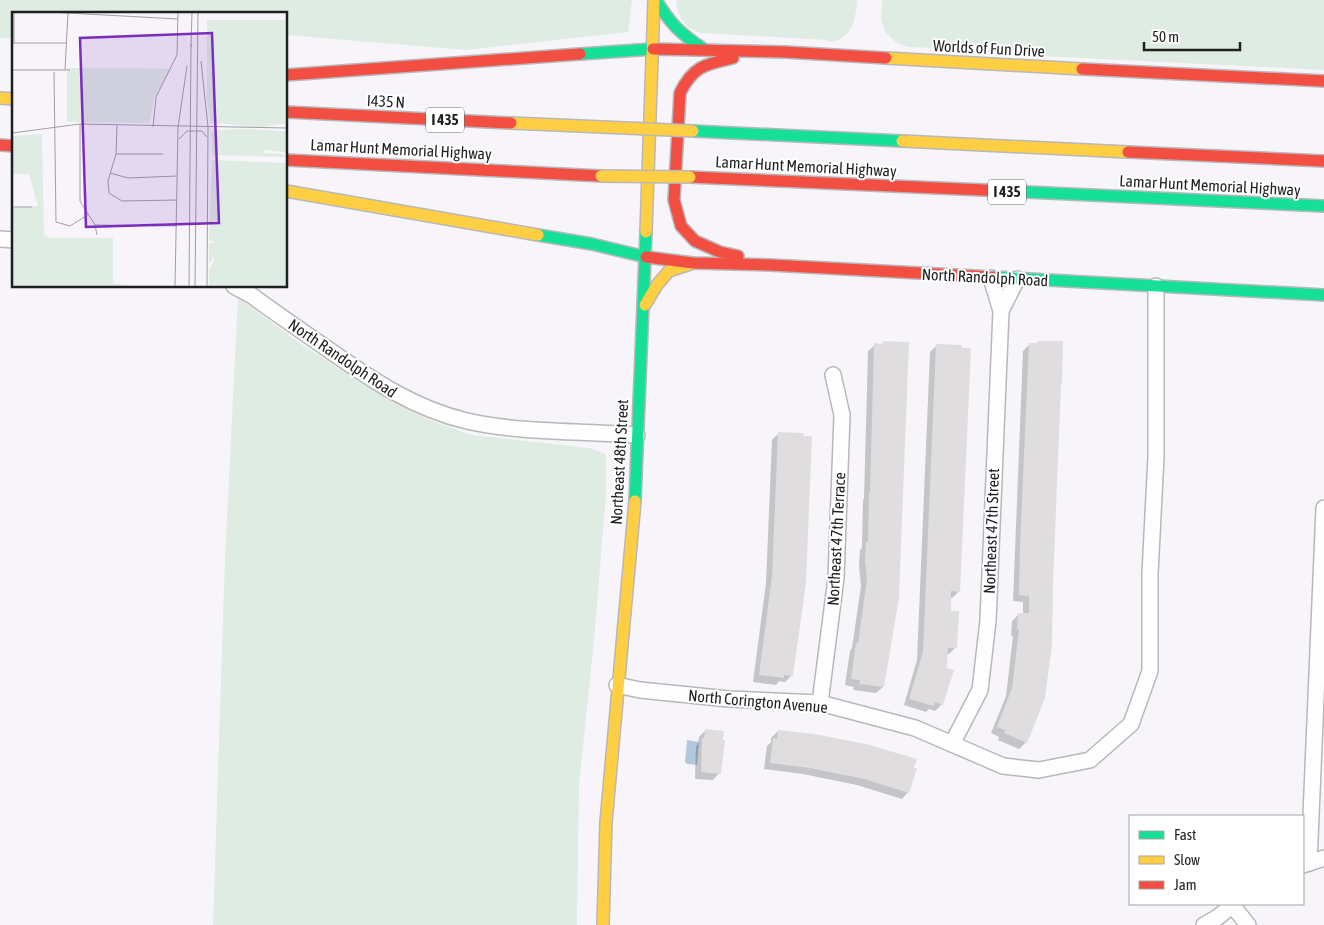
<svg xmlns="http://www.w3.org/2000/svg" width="1324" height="925" font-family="'Asap Condensed',sans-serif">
<rect width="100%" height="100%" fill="#f7f5fa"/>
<g fill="#dfece3">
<polygon points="0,0 632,0 628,32 465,50 286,35 286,14 14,14 14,39 0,38"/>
<path d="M676,0H857C856,20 852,39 830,42L828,40L701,33L687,27L678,13Z"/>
<polygon points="882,0 1324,0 1324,70 1002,54 964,49 907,47 896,42 886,33 881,20"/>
<polygon points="238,297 298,342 361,383 429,420 472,435 590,448 606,454 606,494 594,641 579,784 577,925 213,925 225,558"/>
</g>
<polygon fill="#b2c8dd" points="687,740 699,742 697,765 687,764 685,762"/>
<g fill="#0003">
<polygon points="884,342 883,687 876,693 853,690 854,687 845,685 850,651 852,648 861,586 859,566 860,550 862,548 863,500 864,498 868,351 875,345 881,345"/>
<polygon points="1038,342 1026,742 1019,749 998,740 999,737 991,733 1006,696 1013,636 1011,636 1012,621 1019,614 1023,614 1023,602 1013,601 1023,351 1030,344 1036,345"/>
<polygon points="937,345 959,591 952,598 950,598 949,612 956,647 949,654 947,654 942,704 935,711 929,709 926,712 904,705 917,660 930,352"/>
<polygon points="778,434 792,675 785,682 779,681 776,685 753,682 766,583 772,440"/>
<polygon points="705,731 719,773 713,780 695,779 696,746 698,744 699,737"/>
<polygon points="778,731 913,769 908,792 902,799 857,785 803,774 764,769 767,746 771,742 771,738"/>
</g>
<g fill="#dfddde">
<polygon points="883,341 909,342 899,597 884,687 859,684 860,680 851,679 856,643 858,643 867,579 865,559 866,542 868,542 869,492 870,492 874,343 883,344"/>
<polygon points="1038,341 1063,341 1062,384 1061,384 1053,585 1052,644 1045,698 1027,743 1004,733 1005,730 997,727 1012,688 1019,630 1017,630 1018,613 1029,613 1029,596 1019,595 1020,544 1029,343 1038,343"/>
<polygon points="936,344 962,345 962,348 971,348 960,592 951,591 951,611 959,611 957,648 948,648 947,668 954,670 943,705 935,702 934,706 909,699 923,652"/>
<polygon points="778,432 804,433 803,436 812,436 806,582 793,676 784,675 784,678 759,675 772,576"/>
<polygon points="705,729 724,731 723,740 725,740 721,774 701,772 702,738 704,738"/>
<polygon points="778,730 814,734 866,744 917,759 914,768 917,768 909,793 864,779 810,768 770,763 773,738 777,739"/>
</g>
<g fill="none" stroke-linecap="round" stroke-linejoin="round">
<defs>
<g id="street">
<polyline points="0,239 14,240"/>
<path d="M234,286L251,295C277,314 303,332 329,350C372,380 415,409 467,421C519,433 582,431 637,435"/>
<polyline points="1001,311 1017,279"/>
<polyline points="617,685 640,690 729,699 820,703 915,728 1003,766 1039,770 1090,760 1131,724 1150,671 1150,574 1156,456 1156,286"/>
<polyline points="820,703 836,578 842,415 833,375"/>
<polyline points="952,744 980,690 988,621 1001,311 991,278"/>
<polyline points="1309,863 1324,508"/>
<polyline points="1303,865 1324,858"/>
<polyline points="1232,905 1248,925"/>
<polyline points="1204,925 1218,917 1234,904"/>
</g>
<g id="fast">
<path d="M656,0C671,25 681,34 705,50"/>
<polyline points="580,54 653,49"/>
<polyline points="693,131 902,141"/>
<polyline points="1006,191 1324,206"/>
<polyline points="538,235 592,244 646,257"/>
<polyline points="993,277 1324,295"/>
<polyline points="635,501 646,232"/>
</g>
<g id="slow">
<polyline points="886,58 1082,69"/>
<polyline points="0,98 14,99"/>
<polyline points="511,123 603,127"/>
<polyline points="902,141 1128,152"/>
<polyline points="286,191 538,235"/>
<polyline points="646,232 654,0"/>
<polyline points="645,305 657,285 669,271 693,263"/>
<polyline points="603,925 606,822 635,501"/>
</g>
<g id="jam">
<polyline points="653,49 785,52 886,58"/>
<path d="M733,58C706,64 693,66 680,93L674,200L681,226L695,241L720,252L738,256"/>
<polyline points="1082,69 1324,81"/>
<polyline points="286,75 580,54"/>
<polyline points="286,112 511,123"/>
<polyline points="0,145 14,146"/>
<polyline points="1128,152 1324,161"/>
<polyline points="286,160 601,176"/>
<polyline points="690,177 1006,191"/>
<polyline points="646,257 693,263 770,265 993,277"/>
</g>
</defs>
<use href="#street" stroke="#b9b7bb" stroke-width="18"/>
<use href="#fast" stroke="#b9b7bb" stroke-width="14"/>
<use href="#slow" stroke="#b9b7bb" stroke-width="14"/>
<use href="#jam" stroke="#b9b7bb" stroke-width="14"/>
<use href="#street" stroke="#fefefe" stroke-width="15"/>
<use href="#fast" stroke="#16e098" stroke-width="11"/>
<use href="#slow" stroke="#ffcf43" stroke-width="11"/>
<use href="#jam" stroke="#f24e42" stroke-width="11"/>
<defs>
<g id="slow-bridge">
<polyline points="603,127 693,131"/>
<polyline points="601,176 690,177"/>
</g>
</defs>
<use href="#slow-bridge" stroke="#b9b7bb" stroke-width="14" stroke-linecap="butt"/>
<use href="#slow-bridge" stroke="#ffcf43" stroke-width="11"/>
</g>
<g text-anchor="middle" stroke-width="4" stroke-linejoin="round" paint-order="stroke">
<g fill="#fff" stroke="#626264" stroke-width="1">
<rect x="426" y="107.5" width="38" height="25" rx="4"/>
<rect x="988" y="179.5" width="38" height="25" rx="4"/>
</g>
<g font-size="15" font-weight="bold" fill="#1f1e21">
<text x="445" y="125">I 435</text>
<text x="1007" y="197">I 435</text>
</g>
<g font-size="16" fill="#1f1e21" stroke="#fff">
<text transform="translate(989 48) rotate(3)" y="6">Worlds of Fun Drive</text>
<text transform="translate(386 101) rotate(3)" y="6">I435 N</text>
<text transform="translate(401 149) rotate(3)" y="6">Lamar Hunt Memorial Highway</text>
<text transform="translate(806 166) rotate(3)" y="6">Lamar Hunt Memorial Highway</text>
<text transform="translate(1210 185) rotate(3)" y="6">Lamar Hunt Memorial Highway</text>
<text transform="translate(985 277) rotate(3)" y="6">North Randolph Road</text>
<text transform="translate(343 358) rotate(34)" y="6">North Randolph Road</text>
<text transform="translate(619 462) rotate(-87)" y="6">Northeast 48th Street</text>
<text transform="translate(991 531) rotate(-88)" y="6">Northeast 47th Street</text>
<text transform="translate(836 539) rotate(-87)" y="6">Northeast 47th Terrace</text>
<text transform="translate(758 701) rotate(5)" y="6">North Corington Avenue</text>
</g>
</g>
<g transform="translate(12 12)">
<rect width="275" height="275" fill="#f7f5fa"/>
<path d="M195,8H273V112L248,115L199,111L195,88ZM55,56H121L159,57L142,85L138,110L132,111L55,110ZM234,117L275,119V144L272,140L252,138V141L271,142L273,145L200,143L199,122L202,118ZM30,122L32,223L38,226H101V271L127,275H0V196L26,194L17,162H3L0,166V124ZM200,148L275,151V275H197V257L202,250V245L197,251V231L203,230L197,228Z" fill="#dfece3"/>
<path fill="none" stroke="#a19fa3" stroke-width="1" d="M2,0V31M37,0L166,7M0,31H54M179,35L180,0M189,49L196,115M0,58H58M53,58L56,1M42,60L44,210M68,112V189L83,213L85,223M105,113L104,142L96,169L97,181L110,189L165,188M141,115L144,85L165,43L166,0M166,115L175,54M0,121L68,112L275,116M167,127L175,119H190L195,125M104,142H151M98,161L116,166L165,164M0,195H20M44,210L58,214L77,202M83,213L165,214M163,275L166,115M177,275L179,32M183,275L186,0M195,275L196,115"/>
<path fill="#7b2cbf" fill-opacity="0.15" stroke="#7b2cbf" stroke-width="2.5" d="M200,21L207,211L74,215L68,26Z"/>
<rect width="275" height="275" fill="none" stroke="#1f1e21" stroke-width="2.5"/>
</g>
<rect x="1129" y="815" width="175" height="90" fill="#ffffff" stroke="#a5a5a6"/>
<rect x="1139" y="831" width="25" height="8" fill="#16e098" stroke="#a5a5a6"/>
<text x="1174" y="840" font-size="15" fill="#1f1e21">Fast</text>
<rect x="1139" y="856" width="25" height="8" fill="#ffcf43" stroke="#a5a5a6"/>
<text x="1174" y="865" font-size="15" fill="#1f1e21">Slow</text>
<rect x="1139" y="881" width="25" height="8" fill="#f24e42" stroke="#a5a5a6"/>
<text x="1174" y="890" font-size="15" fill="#1f1e21">Jam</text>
<path d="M1144 42v8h96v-8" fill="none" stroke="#1f1e21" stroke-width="2.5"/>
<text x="1152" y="42" font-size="15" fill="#1f1e21" stroke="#ffffff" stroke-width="4" paint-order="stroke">50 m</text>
</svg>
